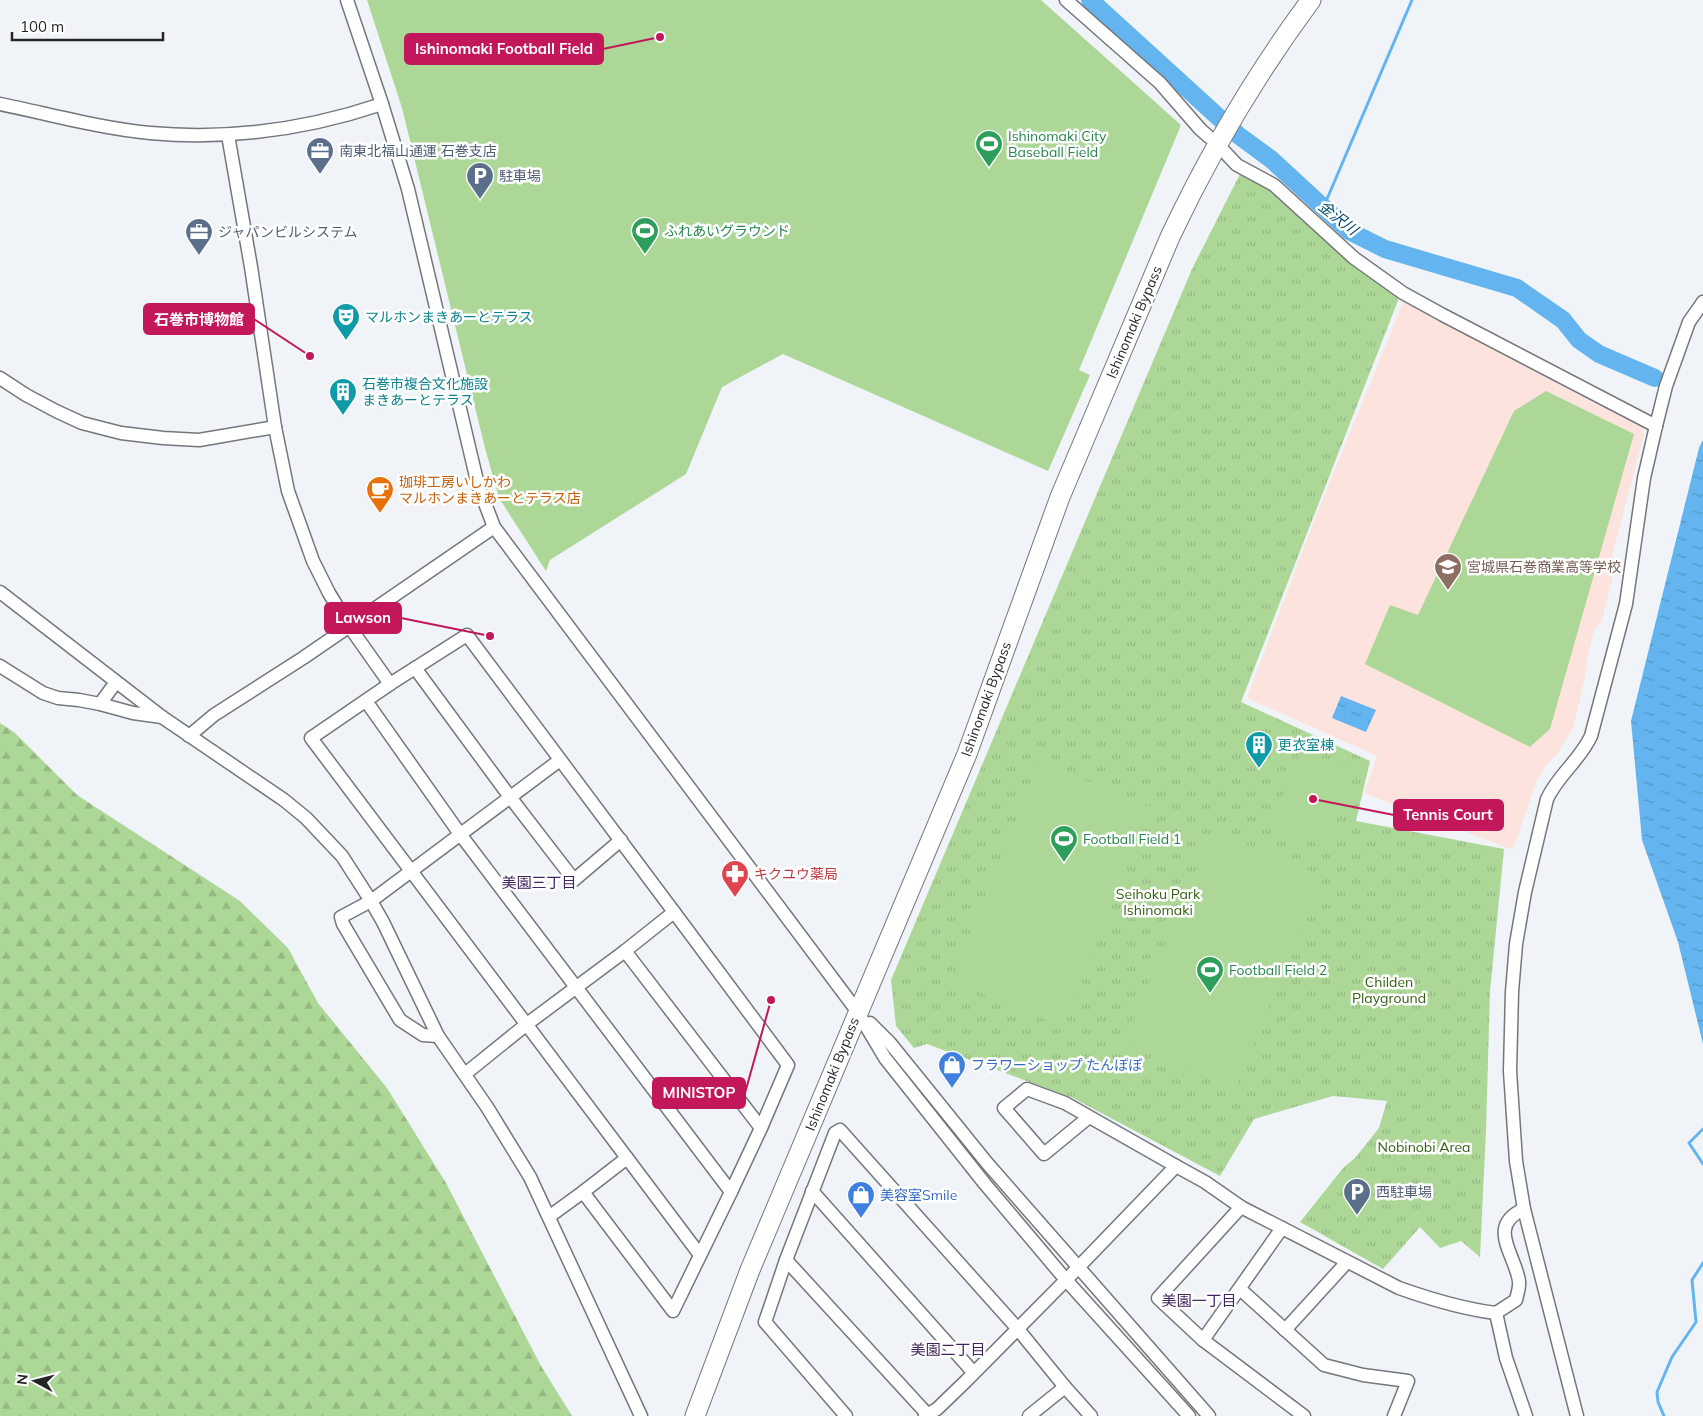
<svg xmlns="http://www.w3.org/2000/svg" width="1703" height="1416" font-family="Mulish,'Noto Sans JP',sans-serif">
<defs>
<pattern id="forest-firs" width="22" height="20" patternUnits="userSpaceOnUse" patternTransform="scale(1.25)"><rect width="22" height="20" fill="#add797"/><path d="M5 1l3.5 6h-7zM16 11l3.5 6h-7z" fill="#95b882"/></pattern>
<pattern id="park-tufts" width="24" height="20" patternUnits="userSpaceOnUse" patternTransform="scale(1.25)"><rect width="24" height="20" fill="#add797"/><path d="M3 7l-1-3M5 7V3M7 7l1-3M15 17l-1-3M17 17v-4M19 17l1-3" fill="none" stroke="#95b882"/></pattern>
<pattern id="water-ripples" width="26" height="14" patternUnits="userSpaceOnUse" patternTransform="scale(1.25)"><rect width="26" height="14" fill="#64b5ef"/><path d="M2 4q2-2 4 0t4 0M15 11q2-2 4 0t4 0" fill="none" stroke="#5293c2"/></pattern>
</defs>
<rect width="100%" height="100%" fill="#f0f4f9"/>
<polygon fill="#fde3dd" points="1405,298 1642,426 1644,435 1612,556 1617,560 1601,623 1595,628 1586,662 1587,669 1573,728 1558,753 1546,765 1536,783 1513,850 1364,793 1377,756 1247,698 1315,518"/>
<polygon fill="url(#forest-firs)" points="0,723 14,732 77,795 240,901 288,948 318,1003 387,1088 446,1183 541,1366 572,1416 0,1416"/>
<polygon fill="url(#park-tufts)" points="1240,174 1269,190 1399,298 1241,702 1370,761 1356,821 1504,849 1490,991 1486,1130 1480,1257 1461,1241 1440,1248 1420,1227 1383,1269 1300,1222 1344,1167 1355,1158 1379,1128 1387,1101 1333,1096 1254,1119 1220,1176 1073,1098 927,1044 914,1048 896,1026 891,980 1192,269"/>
<g fill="#add797">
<polygon points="367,0 1041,0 1181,125 1079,370 1090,375 1048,471 783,354 722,387 686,474 550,560 546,571 499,498 485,448 402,108"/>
<polygon points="1546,391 1634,434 1550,729 1530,747 1365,664 1390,605 1418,615 1514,411"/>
<polygon points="1301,752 1356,772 1325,847 1271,827"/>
<polygon points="1040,762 1151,807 1062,1026 951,981"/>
<polygon points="1212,830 1323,876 1235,1090 1124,1044"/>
</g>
<g fill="url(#water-ripples)">
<polygon points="1703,440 1703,1044 1678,942 1642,840 1631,721 1699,448"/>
<polygon points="1341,696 1376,710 1366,732 1332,718"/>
</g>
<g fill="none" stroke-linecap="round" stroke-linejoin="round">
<g stroke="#64b5ef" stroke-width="3">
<polyline points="1322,206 1327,199 1412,0"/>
<polyline points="1703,1129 1689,1143 1703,1164"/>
<polyline points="1664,1416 1658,1402 1657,1392 1672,1357 1696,1322 1692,1280 1703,1263"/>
</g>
<polyline stroke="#64b5ef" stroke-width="18" points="1090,0 1238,135 1272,160 1349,231 1385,249 1517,288 1563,320 1579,340 1599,354 1655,378"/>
<defs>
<g id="minor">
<polyline points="347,0 382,104 408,189 478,485 494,527 857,1011 885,1058 985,1184 1066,1280 1189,1416"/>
<polyline points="1066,0 1160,83 1200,129 1209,137"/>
<path d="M0,104C49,114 99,128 150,133C228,140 308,129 382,104"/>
<polyline points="228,135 251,267 275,427 288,491 313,561 329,593 349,626 390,684"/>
<polyline points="1218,145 1237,165 1274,185 1354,258 1403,293 1443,315 1656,426"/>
<polyline points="0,378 26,395 56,411 82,423 121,433 163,438 199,440 275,427"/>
<polyline points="0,592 162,717 284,800 306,818 342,856 371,901 383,922 438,1036 487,1107 530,1177 641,1416"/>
<polyline points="0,666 43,693 58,698 79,700 100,704 133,713 162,717"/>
<polyline points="415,668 510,797 574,880 621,840"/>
<polyline points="366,701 460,834 731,1192 673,1311 583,1192"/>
<polyline points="100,704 116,682"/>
<polyline points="189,736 214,715 303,658 494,527"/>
<polyline points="674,912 788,1065 761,1128"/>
<polyline points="625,951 761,1128 731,1192"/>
<polyline points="870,1023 890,1043 987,1163 1209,1416"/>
<polyline points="438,1036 423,1035 400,1020 343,924 341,917 371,901 560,760"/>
<polyline points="465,1074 527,1024 625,951 674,912 467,635 390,684 311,738 627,1158 583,1192 550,1216"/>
<polyline points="1089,1117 1044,1154 1004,1108 1027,1089 1065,1103 1176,1166"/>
<polyline points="627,1158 700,1255"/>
<polyline points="812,1191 973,1372"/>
<polyline points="1241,1207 1158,1298 1203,1340 1304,1416"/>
<path d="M1524,1209C1486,1226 1515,1254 1519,1281C1520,1288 1517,1294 1516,1300L1496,1313L1506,1358L1526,1416"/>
<polyline points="786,1260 928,1415"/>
<polyline points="1240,1289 1324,1365 1363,1375 1408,1381 1394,1416"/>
<polyline points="1285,1330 1347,1262"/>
<polyline points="1203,1340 1282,1228"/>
<polyline points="846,1416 765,1322 786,1260 835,1133 840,1130 1017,1328 1065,1387 1091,1416"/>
<path d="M925,1416L937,1409L966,1381L1066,1280L1176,1166L1205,1182L1241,1207L1399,1288C1430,1299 1463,1309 1496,1313"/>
<polyline points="1029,1416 1065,1387"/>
<path d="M1577,1416L1524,1209L1516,1161L1510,1071L1512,992L1516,944L1525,892L1547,799C1558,775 1580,760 1591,736L1626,604L1644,478L1656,426L1666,386L1689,322L1703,302"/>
</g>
<path id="highway" d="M695,1416L750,1270L967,754L1060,497L1170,237C1209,154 1256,74 1311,0"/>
</defs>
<use href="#minor" stroke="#73777b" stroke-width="15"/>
<use href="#highway" stroke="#73777b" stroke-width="21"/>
<use href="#minor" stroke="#fff" stroke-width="12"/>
<use href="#highway" stroke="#fff" stroke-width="19"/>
</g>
<defs>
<symbol id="stadium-pin" viewBox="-11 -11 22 30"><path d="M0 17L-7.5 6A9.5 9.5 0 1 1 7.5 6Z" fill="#2e9e5b" stroke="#fff"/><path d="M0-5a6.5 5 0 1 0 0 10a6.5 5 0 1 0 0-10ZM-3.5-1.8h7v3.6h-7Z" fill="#fff"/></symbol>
<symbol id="office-pin" viewBox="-11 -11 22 30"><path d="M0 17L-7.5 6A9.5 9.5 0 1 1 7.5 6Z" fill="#5c6f8a" stroke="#fff"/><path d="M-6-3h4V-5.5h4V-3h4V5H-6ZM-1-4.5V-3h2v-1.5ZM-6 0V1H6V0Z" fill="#fff"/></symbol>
<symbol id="parking-pin" viewBox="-11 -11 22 30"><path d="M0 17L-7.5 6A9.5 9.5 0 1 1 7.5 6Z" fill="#5c6f8a" stroke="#fff"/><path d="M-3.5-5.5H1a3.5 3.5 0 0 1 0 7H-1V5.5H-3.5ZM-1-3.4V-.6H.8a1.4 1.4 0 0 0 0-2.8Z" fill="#fff"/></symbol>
<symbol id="theatre-pin" viewBox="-11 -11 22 30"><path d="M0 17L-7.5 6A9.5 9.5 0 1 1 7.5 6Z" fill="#0f9aa8" stroke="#fff"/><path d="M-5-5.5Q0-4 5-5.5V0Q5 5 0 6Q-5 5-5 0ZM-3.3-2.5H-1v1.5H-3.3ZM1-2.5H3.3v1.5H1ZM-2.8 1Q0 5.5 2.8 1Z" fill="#fff"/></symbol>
<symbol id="building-pin" viewBox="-11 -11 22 30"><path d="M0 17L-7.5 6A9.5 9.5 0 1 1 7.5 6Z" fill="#0f9aa8" stroke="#fff"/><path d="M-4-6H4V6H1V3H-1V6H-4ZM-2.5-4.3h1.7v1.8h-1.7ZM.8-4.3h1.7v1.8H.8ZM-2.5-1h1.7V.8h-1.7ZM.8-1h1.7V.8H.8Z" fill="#fff"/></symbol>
<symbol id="cafe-pin" viewBox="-11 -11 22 30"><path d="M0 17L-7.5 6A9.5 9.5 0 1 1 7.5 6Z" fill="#e8710a" stroke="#fff"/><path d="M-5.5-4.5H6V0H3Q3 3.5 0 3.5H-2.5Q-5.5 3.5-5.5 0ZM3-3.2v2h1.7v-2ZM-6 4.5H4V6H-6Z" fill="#fff"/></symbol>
<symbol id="school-pin" viewBox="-11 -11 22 30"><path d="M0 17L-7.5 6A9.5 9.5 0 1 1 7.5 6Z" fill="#8d6e63" stroke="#fff"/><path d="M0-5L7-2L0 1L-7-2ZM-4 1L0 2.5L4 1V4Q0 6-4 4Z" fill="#fff"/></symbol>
<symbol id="pharmacy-pin" viewBox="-11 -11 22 30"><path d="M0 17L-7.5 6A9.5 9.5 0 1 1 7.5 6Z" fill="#e0444e" stroke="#fff"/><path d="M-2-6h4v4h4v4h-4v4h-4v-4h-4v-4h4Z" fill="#fff"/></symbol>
<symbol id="shop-pin" viewBox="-11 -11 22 30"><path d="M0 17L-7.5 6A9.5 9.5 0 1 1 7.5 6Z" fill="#3f7fe0" stroke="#fff"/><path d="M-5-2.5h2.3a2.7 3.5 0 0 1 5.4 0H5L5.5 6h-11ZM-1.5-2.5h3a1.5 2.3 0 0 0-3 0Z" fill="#fff"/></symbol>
</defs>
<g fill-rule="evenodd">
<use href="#stadium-pin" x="973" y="128" width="32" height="43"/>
<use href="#office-pin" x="304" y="135" width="32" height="43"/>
<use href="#parking-pin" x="464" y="160" width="32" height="43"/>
<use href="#stadium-pin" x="629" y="215" width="32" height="43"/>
<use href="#office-pin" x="183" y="216" width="32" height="43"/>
<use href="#theatre-pin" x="330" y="301" width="32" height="43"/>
<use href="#building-pin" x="327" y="376" width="32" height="43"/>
<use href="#cafe-pin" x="364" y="474" width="32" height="43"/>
<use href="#school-pin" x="1432" y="551" width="32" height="43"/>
<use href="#building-pin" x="1243" y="729" width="32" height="43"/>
<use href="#stadium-pin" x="1048" y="823" width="32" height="43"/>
<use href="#pharmacy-pin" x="719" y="858" width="32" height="43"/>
<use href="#stadium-pin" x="1194" y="954" width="32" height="43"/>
<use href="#shop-pin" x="936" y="1049" width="32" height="43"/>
<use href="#parking-pin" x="1341" y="1176" width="32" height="43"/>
<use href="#shop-pin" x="845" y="1179" width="32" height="43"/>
</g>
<g text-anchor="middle" stroke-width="5" stroke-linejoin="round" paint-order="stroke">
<g font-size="14" fill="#27864d" stroke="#fff" text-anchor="start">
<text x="1008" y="141">Ishinomaki City<tspan x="1008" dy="16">Baseball Field</tspan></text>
<text x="664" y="236">ふれあいグラウンド</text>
<text x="1083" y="844">Football Field 1</text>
<text x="1229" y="975">Football Field 2</text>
</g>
<g font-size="14" fill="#4e5e75" stroke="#fff" text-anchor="start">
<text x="339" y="156">南東北福山通運 石巻支店</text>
<text x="499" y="181">駐車場</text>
<text x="218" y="237">ジャパンビルシステム</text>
<text x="1376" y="1197">西駐車場</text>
</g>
<g font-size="14" fill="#0d838f" stroke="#fff" text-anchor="start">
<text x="365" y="322">マルホンまきあーとテラス</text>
<text x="362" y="389">石巻市複合文化施設<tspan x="362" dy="16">まきあーとテラス</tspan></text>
<text x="1278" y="750">更衣室棟</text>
</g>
<g font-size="14" fill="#242527" stroke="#fff">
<text transform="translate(1134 322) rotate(-67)" y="5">Ishinomaki Bypass</text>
<text transform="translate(986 699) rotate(-70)" y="5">Ishinomaki Bypass</text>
<text transform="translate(832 1074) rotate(-68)" y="5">Ishinomaki Bypass</text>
</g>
<g font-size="14" fill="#c56008" stroke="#fff" text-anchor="start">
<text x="399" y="487">珈琲工房いしかわ<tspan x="399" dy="16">マルホンまきあーとテラス店</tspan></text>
</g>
<g font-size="14" fill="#785e54" stroke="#fff" text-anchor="start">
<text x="1467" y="572">宮城県石巻商業高等学校</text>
</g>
<g font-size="14" fill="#be3a42" stroke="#fff" text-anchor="start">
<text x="754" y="879">キクユウ薬局</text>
</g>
<g font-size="14" fill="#346013" stroke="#fff">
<text x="1158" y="899">Seihoku Park<tspan x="1158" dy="16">Ishinomaki</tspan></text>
<text x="1389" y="987">Childen<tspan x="1389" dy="16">Playground</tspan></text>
<text x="1424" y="1152">Nobinobi Area</text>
</g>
<g font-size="14" fill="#366cbe" stroke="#fff" text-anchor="start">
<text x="971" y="1070">フラワーショップ たんぽぽ</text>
<text x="880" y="1200">美容室Smile</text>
</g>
<g font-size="15" font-style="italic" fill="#02466c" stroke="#fff">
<text transform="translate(1338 218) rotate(38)" y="5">金沢川</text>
</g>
<g font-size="15" fill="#42255e" stroke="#fff">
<text x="539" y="888">美園三丁目</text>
<text x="1199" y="1306">美園一丁目</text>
<text x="948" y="1355">美園二丁目</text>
</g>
</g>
<path fill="none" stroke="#c2185b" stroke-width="2" d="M660 37L603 49M310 356L254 319M490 636L401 618M1313 799L1394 815M771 1000L745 1093"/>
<g fill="#c2185b" stroke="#fff" stroke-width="2">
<circle cx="660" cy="37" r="5"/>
<circle cx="310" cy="356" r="5"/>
<circle cx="490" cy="636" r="5"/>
<circle cx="1313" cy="799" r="5"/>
<circle cx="771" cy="1000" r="5"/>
</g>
<g fill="#c2185b" stroke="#c2185b" stroke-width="2">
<rect x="405" y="34" width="198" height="30" rx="5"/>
<rect x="144" y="304" width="110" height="30" rx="5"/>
<rect x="325" y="603" width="76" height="30" rx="5"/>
<rect x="1394" y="800" width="109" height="30" rx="5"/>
<rect x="653" y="1078" width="92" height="30" rx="5"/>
</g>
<g font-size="15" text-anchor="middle" font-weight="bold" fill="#fff">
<text x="504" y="54">Ishinomaki Football Field</text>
<text x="199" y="325">石巻市博物館</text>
<text x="363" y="623">Lawson</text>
<text x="1448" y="820">Tennis Court</text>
<text x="699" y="1098">MINISTOP</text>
</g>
<g transform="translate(35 1381) rotate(277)" stroke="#ffffff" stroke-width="4" paint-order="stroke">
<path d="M0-4L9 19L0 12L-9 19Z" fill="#242527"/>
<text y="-8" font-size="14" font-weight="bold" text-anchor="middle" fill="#242527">N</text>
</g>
<path d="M12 32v8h151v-8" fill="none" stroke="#242527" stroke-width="2.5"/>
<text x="20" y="32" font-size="15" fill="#242527" stroke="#ffffff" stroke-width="4" paint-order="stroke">100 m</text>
</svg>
